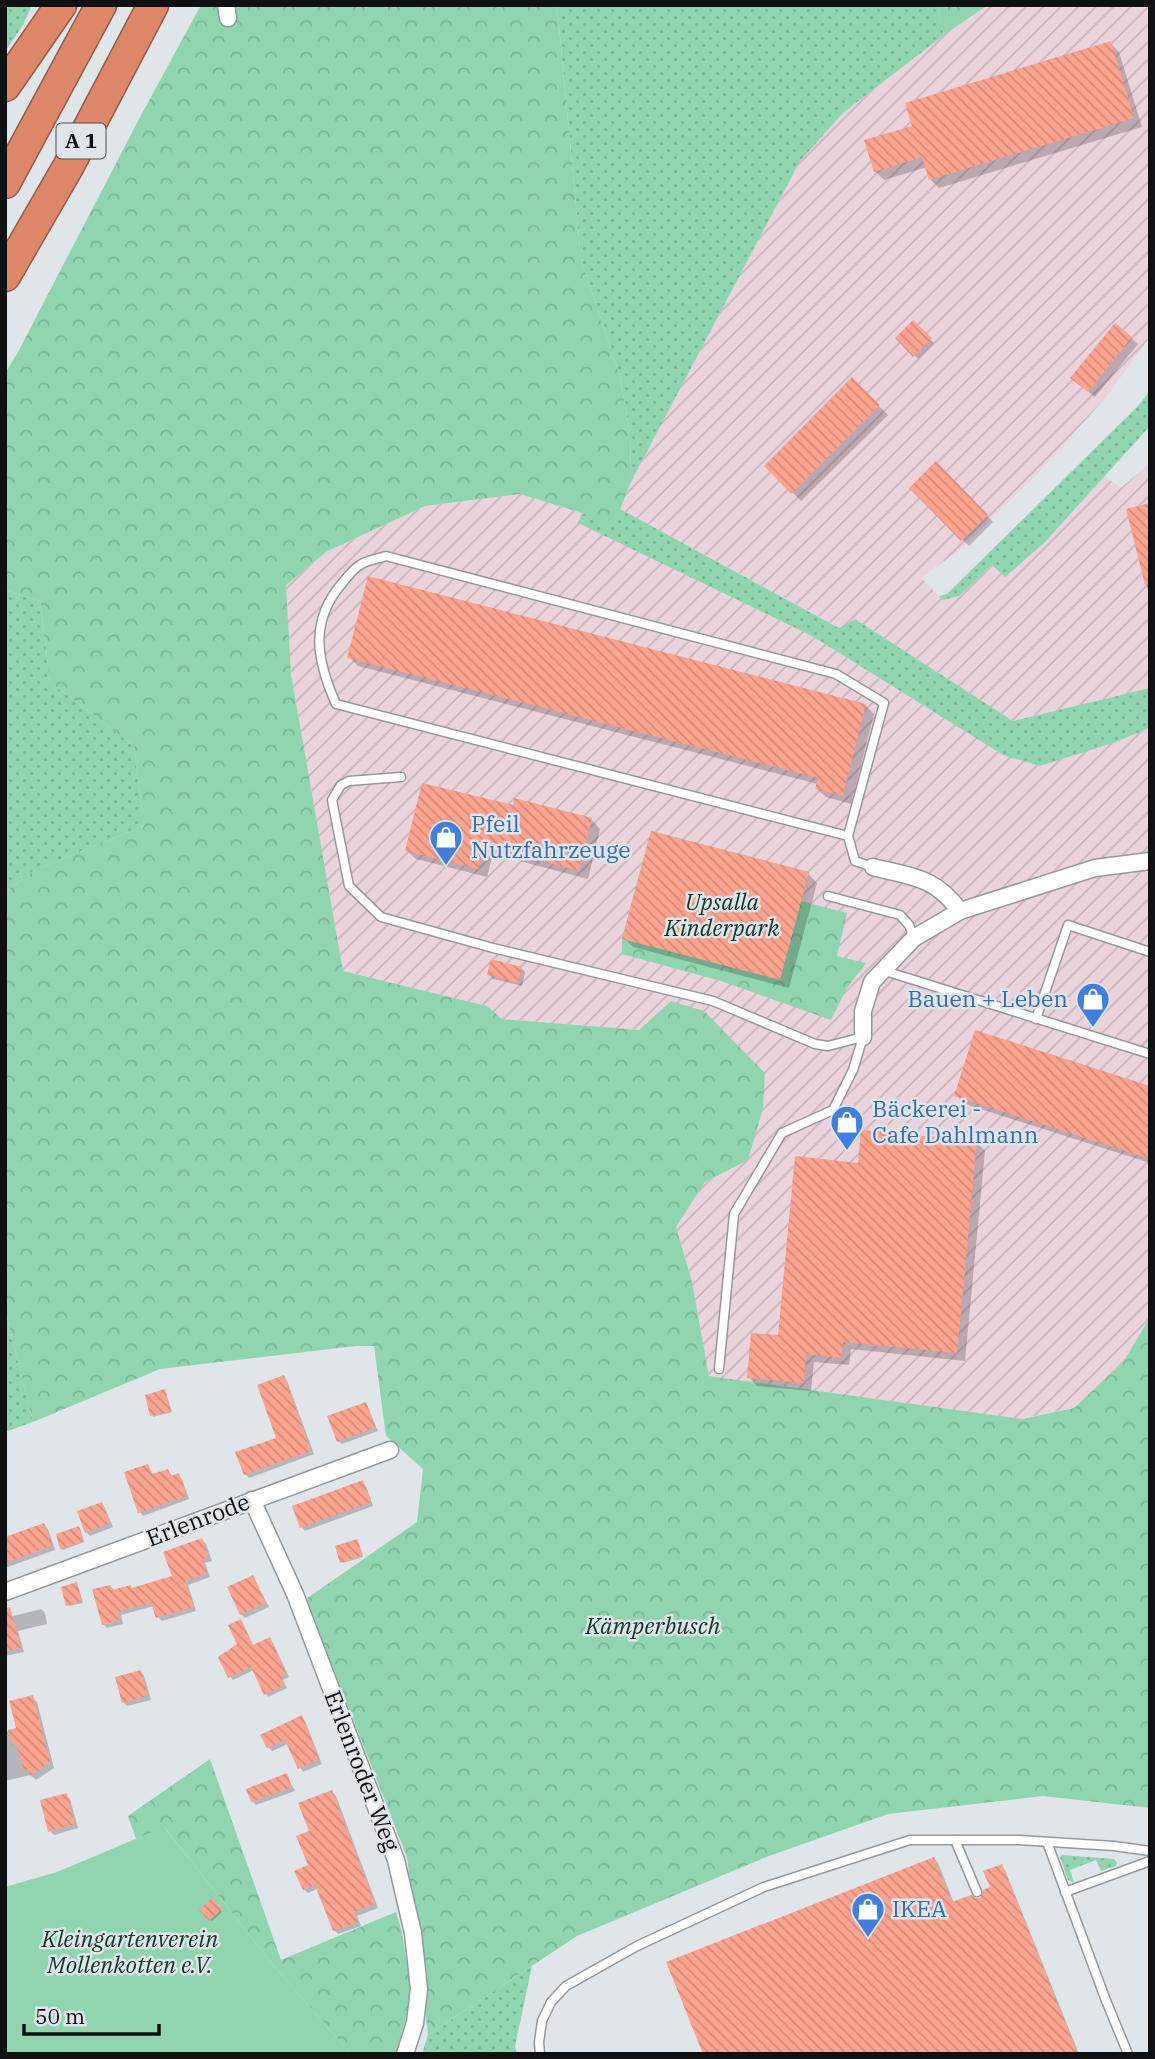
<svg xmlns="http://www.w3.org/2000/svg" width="1155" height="2059" font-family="'IBM Plex Serif',serif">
<defs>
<pattern id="industrial-furrows" width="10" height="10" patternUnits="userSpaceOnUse" patternTransform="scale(1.75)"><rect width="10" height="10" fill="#ebd3dc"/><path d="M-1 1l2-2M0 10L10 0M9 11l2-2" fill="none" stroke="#c8b4bc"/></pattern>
<pattern id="grass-dots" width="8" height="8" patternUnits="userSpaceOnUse" patternTransform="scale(1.75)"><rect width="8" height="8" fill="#8fd5b0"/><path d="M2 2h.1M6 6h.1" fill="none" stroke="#7ab696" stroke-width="1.8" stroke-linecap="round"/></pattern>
<pattern id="forest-crowns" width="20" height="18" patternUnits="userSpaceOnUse" patternTransform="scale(1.75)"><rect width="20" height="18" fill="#8fd5b0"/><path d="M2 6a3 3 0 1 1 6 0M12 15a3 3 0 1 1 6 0" fill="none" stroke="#7ab696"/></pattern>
<pattern id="building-back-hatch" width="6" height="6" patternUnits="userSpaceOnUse" patternTransform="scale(1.75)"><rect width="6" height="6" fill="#fba38e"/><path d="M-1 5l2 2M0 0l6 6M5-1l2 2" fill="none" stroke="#d68b79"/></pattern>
</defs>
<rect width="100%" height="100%" fill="#e0e5ea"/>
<g fill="url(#industrial-furrows)">
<polygon points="988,5 1150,5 1150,337 1107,396 1039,472 963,547 921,578 943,600 959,595 992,565 1045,542 1104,476 1121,488 1150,463 1150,688 1013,721 855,619 840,628 620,509 631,482 800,161 843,113 944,35"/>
<polygon points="520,494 582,513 579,523 812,636 1003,755 1113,743 1150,728 1150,1317 1124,1361 1074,1408 1018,1419 709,1376 690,1276 676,1227 705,1182 748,1160 671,1001 639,1030 501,1019 487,1006 343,971 291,674 286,585 326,552 425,506"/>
</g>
<g fill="url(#grass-dots)">
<polygon points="5,5 32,5 23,25 5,52"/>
<polygon points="557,5 937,5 944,35 843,113 800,161 631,482 630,434 620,376 581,259"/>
<polygon points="1150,391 1150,426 1045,542 1005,577 992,565 959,596 943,600 939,596 947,594 1137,407"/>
<polygon points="620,509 839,628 855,619 1013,721 1150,688 1150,728 1113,743 1040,766 1003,755 812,636 578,523 582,513 613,526"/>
<polygon points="5,590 40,601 50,682 134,746 144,826 35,870 5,892"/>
<polygon points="5,1309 33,1422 5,1432"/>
<polygon points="1062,1855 1114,1859 1117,1863 1116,1866 1101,1871 1096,1860 1070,1870 1074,1883 1068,1880 1060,1857"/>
<polygon points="532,1966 515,2046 517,2054 422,2054 428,2035"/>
</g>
<g fill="url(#forest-crowns)">
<polygon points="201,5 557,5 581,259 620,376 630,434 631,482 613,527 582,513 520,494 425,506 326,552 286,585 291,674 343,971 487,1006 502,1019 639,1030 671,1001 704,1011 765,1073 763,1108 748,1160 705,1182 676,1227 692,1282 709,1376 1022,1419 1074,1408 1124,1361 1150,1317 1150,1808 1043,1796 888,1814 769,1856 577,1936 428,2035 407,1857 306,1599 417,1522 423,1469 386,1436 374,1346 356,1346 160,1369 33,1422 5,1309 5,892 35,870 144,826 134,746 50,682 40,601 5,590 5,373 17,354 139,119"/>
<polygon points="937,5 988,5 944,35"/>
<polygon points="651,831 809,872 801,901 847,913 837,956 866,963 847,988 831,1020 721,981 622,954 622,939"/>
<polygon points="210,1759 281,1960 396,1912 402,1932 412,1997 396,2054 351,2054 273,1965 165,1828 136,1839 128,1816"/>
</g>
<polygon fill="#8fd5b0" points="164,1827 273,1965 351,2054 5,2054 5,1887 57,1872"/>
<g fill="#0003">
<polygon points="1110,43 1119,52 1142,127 939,188 930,179 927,167 884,180 875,171 914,127"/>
<polygon points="913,322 934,343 918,359 897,338"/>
<polygon points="1115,325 1138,344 1095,397 1079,384"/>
<polygon points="852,380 888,415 801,501 766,466"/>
<polygon points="936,464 993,522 969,546 911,488"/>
<polygon points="1150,505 1150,599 1128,510"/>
<polygon points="349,657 865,705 874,714 851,804 826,797 817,789 818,784 358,666"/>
<polygon points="592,820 600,829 588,879 493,854 487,877 416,859 407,851"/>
<polygon points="808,874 817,883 789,988 633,947 624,938"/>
<polygon points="521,968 525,972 522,986 493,979 489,975"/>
<polygon points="1150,1088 1150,1163 965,1104 956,1095"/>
<polygon points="977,1143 985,1151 965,1361 851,1349 849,1365 814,1362 811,1391 757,1386 749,1377 779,1337 859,1165"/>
<polygon points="284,1377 287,1381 314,1454 249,1478 245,1474 278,1439"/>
<polygon points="165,1391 172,1412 153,1417 147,1396"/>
<polygon points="365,1404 378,1431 342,1444 338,1441"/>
<polygon points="148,1466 154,1476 168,1471 173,1477 178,1475 182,1479 189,1499 143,1516 140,1512 127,1473"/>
<polygon points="362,1482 366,1486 373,1506 305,1531 302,1527"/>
<polygon points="101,1504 105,1508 113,1527 90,1536 86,1532"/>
<polygon points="44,1525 48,1529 55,1550 5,1568 5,1539"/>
<polygon points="80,1529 84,1542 63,1550 61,1549"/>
<polygon points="202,1540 206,1544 212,1561 205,1563 210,1577 188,1585 196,1611 162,1621 158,1617 154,1606 121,1615 123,1624 107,1628 103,1624 110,1586 115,1591 133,1590 174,1577"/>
<polygon points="358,1542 363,1557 343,1563 342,1562"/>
<polygon points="253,1577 269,1607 245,1618 241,1614"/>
<polygon points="77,1584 83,1603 69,1606 68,1605"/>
<polygon points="41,1609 45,1613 47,1624 18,1631 24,1652 5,1656 5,1618"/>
<polygon points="241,1621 254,1647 270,1640 273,1643 289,1677 283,1680 287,1688 268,1697 254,1670 233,1680 230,1676 239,1645"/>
<polygon points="140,1672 144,1676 151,1700 127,1706 123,1702"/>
<polygon points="32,1697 37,1702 54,1768 36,1780 30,1775 5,1781 5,1732 18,1729"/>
<polygon points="301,1717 305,1721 322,1764 303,1772 288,1744 272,1751 268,1747"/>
<polygon points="287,1776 295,1791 256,1805 252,1801"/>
<polygon points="332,1792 336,1796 378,1908 357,1916 361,1926 338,1934 334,1930 319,1888 308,1893 304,1889 310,1866 312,1832"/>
<polygon points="66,1795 70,1799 78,1828 54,1835 50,1831"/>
<polygon points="934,1859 938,1863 954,1903 979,1900 992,1888 1001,1866 1005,1870 1079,2054 705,2054"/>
<polygon points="212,1900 222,1912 212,1921 201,1910"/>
</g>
<g fill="url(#building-back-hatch)">
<polygon points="1111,41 1134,118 929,180 922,157 874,172 864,140 912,126 905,103"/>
<polygon points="913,320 932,338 913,357 895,338"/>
<polygon points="1115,323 1132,337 1088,392 1070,378"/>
<polygon points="852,377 880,405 791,494 764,466"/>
<polygon points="936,461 988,515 961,541 909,488"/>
<polygon points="1150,503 1150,584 1145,585 1126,509"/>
<polygon points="368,576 866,704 843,796 815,789 818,778 347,658"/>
<polygon points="422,783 513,805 514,798 592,818 579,871 484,846 478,869 405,851"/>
<polygon points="651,831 809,872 780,980 622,939"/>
<polygon points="491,959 522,967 518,983 487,975"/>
<polygon points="975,1030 1150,1086 1150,1159 954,1096"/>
<polygon points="861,1130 977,1141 957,1353 843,1342 841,1358 806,1354 804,1383 747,1378 751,1333 778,1335 795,1156 858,1163"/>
<polygon points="284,1375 311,1451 244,1475 235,1452 276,1438 257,1385"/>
<polygon points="165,1389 171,1411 150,1416 145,1395"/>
<polygon points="366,1402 376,1427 337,1442 327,1416"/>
<polygon points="148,1464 152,1474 168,1469 171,1476 179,1473 187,1496 138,1513 124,1472"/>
<polygon points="363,1480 371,1502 300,1528 292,1506"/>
<polygon points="102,1502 110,1523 85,1533 77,1511"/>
<polygon points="44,1523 53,1546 5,1563 5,1537"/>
<polygon points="79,1526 84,1541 60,1549 56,1534"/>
<polygon points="202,1538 209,1557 203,1559 207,1573 185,1581 194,1607 156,1618 151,1603 118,1611 120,1620 102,1625 92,1589 110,1585 112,1590 131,1585 132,1588 172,1576 163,1552"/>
<polygon points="357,1539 363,1555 340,1563 335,1546"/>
<polygon points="253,1575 266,1603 240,1615 227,1587"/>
<polygon points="77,1582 82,1601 66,1606 61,1587"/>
<polygon points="10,1607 21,1648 5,1652 5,1608"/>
<polygon points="241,1619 253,1645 270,1637 286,1673 281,1676 285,1685 264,1695 251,1667 228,1678 218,1657 237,1644 228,1625"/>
<polygon points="141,1670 148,1696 122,1703 115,1677"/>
<polygon points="33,1695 50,1762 30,1776 28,1769 24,1771 16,1744 12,1745 8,1730 16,1728 9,1701"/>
<polygon points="302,1715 319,1759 298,1769 285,1740 267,1748 260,1735"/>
<polygon points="287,1773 292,1787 251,1802 246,1789"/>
<polygon points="332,1790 375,1904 354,1912 358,1922 333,1931 315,1885 303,1890 294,1871 308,1865 296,1836 309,1831 298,1803"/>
<polygon points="67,1793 75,1824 48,1832 40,1800"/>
<polygon points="934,1857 952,1902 971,1895 976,1898 980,1898 983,1890 990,1887 983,1871 1002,1864 1078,2054 703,2054 666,1962"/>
<polygon points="212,1898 222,1909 209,1921 199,1910"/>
</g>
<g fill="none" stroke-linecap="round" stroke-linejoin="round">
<defs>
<g id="lane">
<polyline points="401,777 349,781 341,785 332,800 349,886 381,917 493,948 713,1001 815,1044 828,1046 863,1037"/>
<path d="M848,836L884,703L836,674L386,556C378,559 367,560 360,565C354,568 349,575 344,581C309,620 316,659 336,704L848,836L855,861L873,867"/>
<polyline points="828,896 900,915 909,925 914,938"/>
<polyline points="882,970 1150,1054"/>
<polyline points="1036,1019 1068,925 1150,952"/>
<polyline points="719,1369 734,1214 782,1133 833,1110 853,1070 863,1037"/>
<polyline points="955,1840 977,1892"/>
<polyline points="1047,1842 1105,1998 1128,2054"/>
<polyline points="1065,1892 1150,1861"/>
<polyline points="540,2054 539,2042 542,2021 551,2002 566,1986 637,1946 764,1887 910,1840 1019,1840 1114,1846 1150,1851"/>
</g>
<g id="street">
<polyline points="226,5 228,18"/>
<path d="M873,867C912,877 934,876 960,911"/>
<polyline points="863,1037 863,1011 872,982 914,938 960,911 1095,868 1150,861"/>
<polyline points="252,1500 295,1594 396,1860 413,1933 419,1989 415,2023 405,2054"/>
<polyline points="5,1592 390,1450"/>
</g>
<g id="highway">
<polyline points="5,86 61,5"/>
<polyline points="5,183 101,5"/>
<polyline points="5,276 68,167 153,5"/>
</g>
</defs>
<use href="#lane" stroke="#94999e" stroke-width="11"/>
<use href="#street" stroke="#94999e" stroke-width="19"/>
<use href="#highway" stroke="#955d4a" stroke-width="33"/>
<use href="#lane" stroke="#fff" stroke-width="8"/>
<use href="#street" stroke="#fff" stroke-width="16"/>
<use href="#highway" stroke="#de8668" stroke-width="30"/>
</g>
<defs>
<symbol id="shop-pin" viewBox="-11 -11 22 30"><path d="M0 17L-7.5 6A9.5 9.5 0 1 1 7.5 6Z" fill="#3f7fe0" stroke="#e0e5ea"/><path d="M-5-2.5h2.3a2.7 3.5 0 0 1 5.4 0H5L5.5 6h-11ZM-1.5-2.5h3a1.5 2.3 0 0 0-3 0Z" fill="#fff"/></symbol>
</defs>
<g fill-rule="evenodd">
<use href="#shop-pin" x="427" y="818" width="38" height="52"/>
<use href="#shop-pin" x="1074" y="980" width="38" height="52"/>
<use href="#shop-pin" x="828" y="1103" width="38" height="52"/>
<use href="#shop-pin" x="849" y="1890" width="38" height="52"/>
</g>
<g text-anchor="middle" stroke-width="5" stroke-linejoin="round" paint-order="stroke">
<rect fill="#e0e5ea" stroke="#4d5053" stroke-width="2" x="56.5" y="123.5" width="49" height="35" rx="5"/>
<g font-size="21" font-weight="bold" fill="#0e1012">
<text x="81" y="148">A 1</text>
</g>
<g font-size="23" fill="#366cbe" stroke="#e0e5ea" text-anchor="start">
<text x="471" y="832">Pfeil<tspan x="471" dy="26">Nutzfahrzeuge</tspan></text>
<text x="1068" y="1007" text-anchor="end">Bauen + Leben</text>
<text x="872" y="1117">Bäckerei -<tspan x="872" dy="26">Cafe Dahlmann</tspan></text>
<text x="892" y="1917">IKEA</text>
</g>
<g font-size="23" font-style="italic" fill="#0f3825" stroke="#e0e5ea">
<text x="722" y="910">Upsalla<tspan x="722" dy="26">Kinderpark</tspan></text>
<text x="653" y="1634">Kämperbusch</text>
<text x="130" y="1947">Kleingartenverein<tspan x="130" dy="26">Mollenkotten e.V.</tspan></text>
</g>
<g font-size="23" fill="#0e1012" stroke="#e0e5ea">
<text transform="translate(198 1520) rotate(-21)" y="8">Erlenrode</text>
<text transform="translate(362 1771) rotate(69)" y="8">Erlenroder Weg</text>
</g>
</g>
<rect width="1155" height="2059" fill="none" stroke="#0e1012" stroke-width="14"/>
<path d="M24 2024v10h135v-10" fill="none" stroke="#0e1012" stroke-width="3.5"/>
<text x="35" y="2024" font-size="21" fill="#0e1012" stroke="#e0e5ea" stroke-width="5" paint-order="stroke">50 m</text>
</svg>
